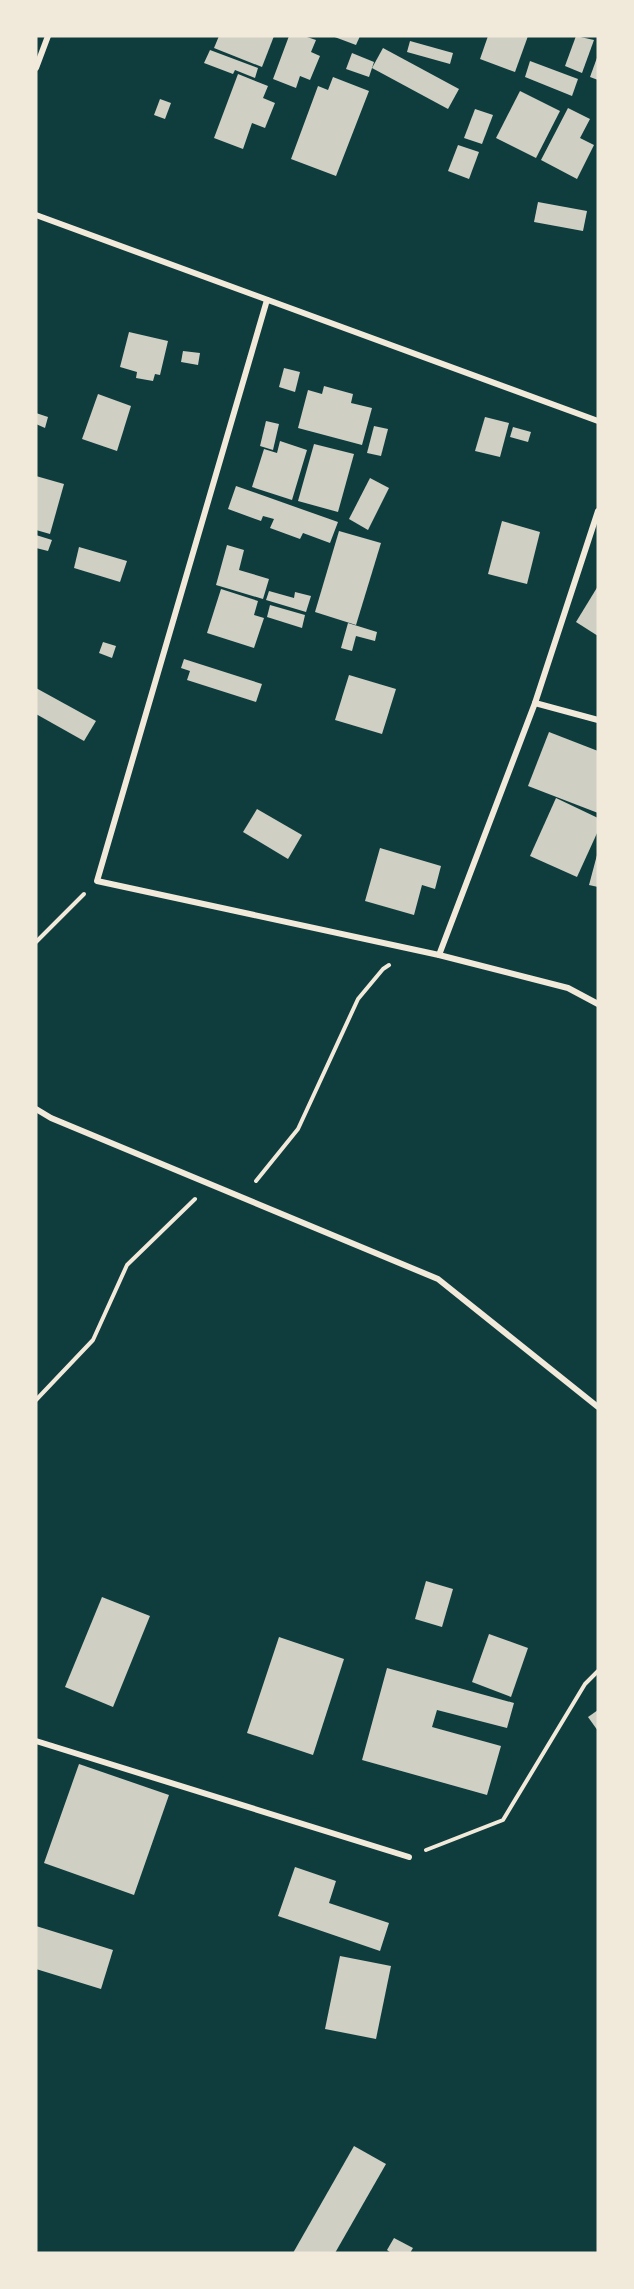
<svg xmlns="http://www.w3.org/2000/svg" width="634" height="2289" font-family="Helvetica,sans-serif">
<rect width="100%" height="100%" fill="#0f3d3e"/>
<g fill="#cfcfc3">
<polygon points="219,36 274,36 262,67 214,48"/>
<polygon points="289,36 304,36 316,40 311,52 320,56 310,80 300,76 296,88 273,79"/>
<polygon points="332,36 360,36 356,45"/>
<polygon points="488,36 528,36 515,72 480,59"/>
<polygon points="576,36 594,40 582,73 565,66"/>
<polygon points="410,41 453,53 450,64 407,52"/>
<polygon points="383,48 459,89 448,109 372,68"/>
<polygon points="210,50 258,68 255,78 235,70 233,74 204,63"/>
<polygon points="352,53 374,62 369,77 346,69"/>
<polygon points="598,55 598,80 590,77"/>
<polygon points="530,61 578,79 572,96 525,77"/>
<polygon points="238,74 268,86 263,98 275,103 265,128 252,123 243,149 214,138"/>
<polygon points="333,77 369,91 336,176 291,159 318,86 328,90"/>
<polygon points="520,91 560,111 536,158 496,138"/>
<polygon points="160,99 171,103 165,119 154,115"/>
<polygon points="568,108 590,119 580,138 594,145 577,179 541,160"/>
<polygon points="475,109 493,115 482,144 464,138"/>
<polygon points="458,145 479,152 469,179 448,171"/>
<polygon points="538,202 587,211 583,231 534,222"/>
<polygon points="129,332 168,341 160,375 155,374 153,381 136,378 137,372 120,367"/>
<polygon points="183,351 200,353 198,365 181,362"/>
<polygon points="284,368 300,372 295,392 279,387"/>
<polygon points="324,386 353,394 351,403 372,408 362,445 298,428 308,390 322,394"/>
<polygon points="98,394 131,406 117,451 82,439"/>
<polygon points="36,413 48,417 45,428 36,424"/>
<polygon points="485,417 509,423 500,457 475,451"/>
<polygon points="266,421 279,424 273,450 260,446"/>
<polygon points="374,426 388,429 381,456 367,453"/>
<polygon points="513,427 531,432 528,442 510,437"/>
<polygon points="280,441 307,450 292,500 252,487 264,449 277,453"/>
<polygon points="314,444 354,454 338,512 298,501"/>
<polygon points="36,476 64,484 50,534 36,530"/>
<polygon points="370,478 389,488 368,530 349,519"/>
<polygon points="236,486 338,522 330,543 303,533 300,539 270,528 274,519 263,516 261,521 228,509"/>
<polygon points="502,521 540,532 527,584 488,574"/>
<polygon points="339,531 381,543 356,625 315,612"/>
<polygon points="36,535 52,540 48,551 36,548"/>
<polygon points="227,545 244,550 239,570 269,579 263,599 216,585"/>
<polygon points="79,547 127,561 120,582 74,568"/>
<polygon points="598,586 598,636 576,622"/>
<polygon points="221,589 258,601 254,615 264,618 254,648 207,633"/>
<polygon points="269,591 294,598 295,592 311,596 306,612 266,600"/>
<polygon points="270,605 305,615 302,628 267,617"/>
<polygon points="348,623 377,632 375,641 356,636 352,651 341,648"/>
<polygon points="103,642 116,646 112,658 99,653"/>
<polygon points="184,659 262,684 256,702 187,680 190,671 181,668"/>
<polygon points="349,675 396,689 382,734 335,720"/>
<polygon points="36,688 96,721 84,741 36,714"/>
<polygon points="549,732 598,751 598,813 528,786"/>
<polygon points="556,798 598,818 598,831 577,877 530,856"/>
<polygon points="257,809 302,835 288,859 243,832"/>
<polygon points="380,848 441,866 435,889 422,885 414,915 365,901"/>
<polygon points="597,855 598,856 598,887 589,885"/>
<polygon points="426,1581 453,1589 442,1627 415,1619"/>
<polygon points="102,1597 150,1616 113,1707 65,1687"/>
<polygon points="489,1634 528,1648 511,1697 472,1682"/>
<polygon points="279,1637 344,1659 313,1755 247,1733"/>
<polygon points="387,1668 514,1703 507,1728 437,1710 432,1727 501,1746 487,1795 362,1760"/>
<polygon points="598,1710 598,1731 588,1717"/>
<polygon points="79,1764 169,1795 134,1895 44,1863"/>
<polygon points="295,1867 336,1881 329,1903 389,1923 380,1951 278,1916"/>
<polygon points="36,1926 113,1950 101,1989 36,1969"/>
<polygon points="340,1956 391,1966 376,2039 325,2029"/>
<polygon points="354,2146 386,2164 335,2253 293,2253"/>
<polygon points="394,2238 413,2248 410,2253 391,2253 387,2250"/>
</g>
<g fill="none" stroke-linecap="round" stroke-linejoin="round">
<g stroke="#f1e9da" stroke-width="4">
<polyline points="36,942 84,894"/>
<polyline points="256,1181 298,1129 358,999 383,969 389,965"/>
<polyline points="36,1400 93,1340 127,1265 195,1199"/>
<polyline points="426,1850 503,1820 585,1684 598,1671"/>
</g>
<g stroke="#f1e9da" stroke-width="6">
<polyline points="36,68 48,36"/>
<polyline points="36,215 598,421"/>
<polyline points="267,300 97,881 439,955 568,988 598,1004"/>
<polyline points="535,703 598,720"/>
<polyline points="439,955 535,703 598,511"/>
<polyline points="36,1109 51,1118 438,1279 598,1407"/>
<polyline points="36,1741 409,1857"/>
</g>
</g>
<rect width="634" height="2289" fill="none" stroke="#f1e9da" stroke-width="75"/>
</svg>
